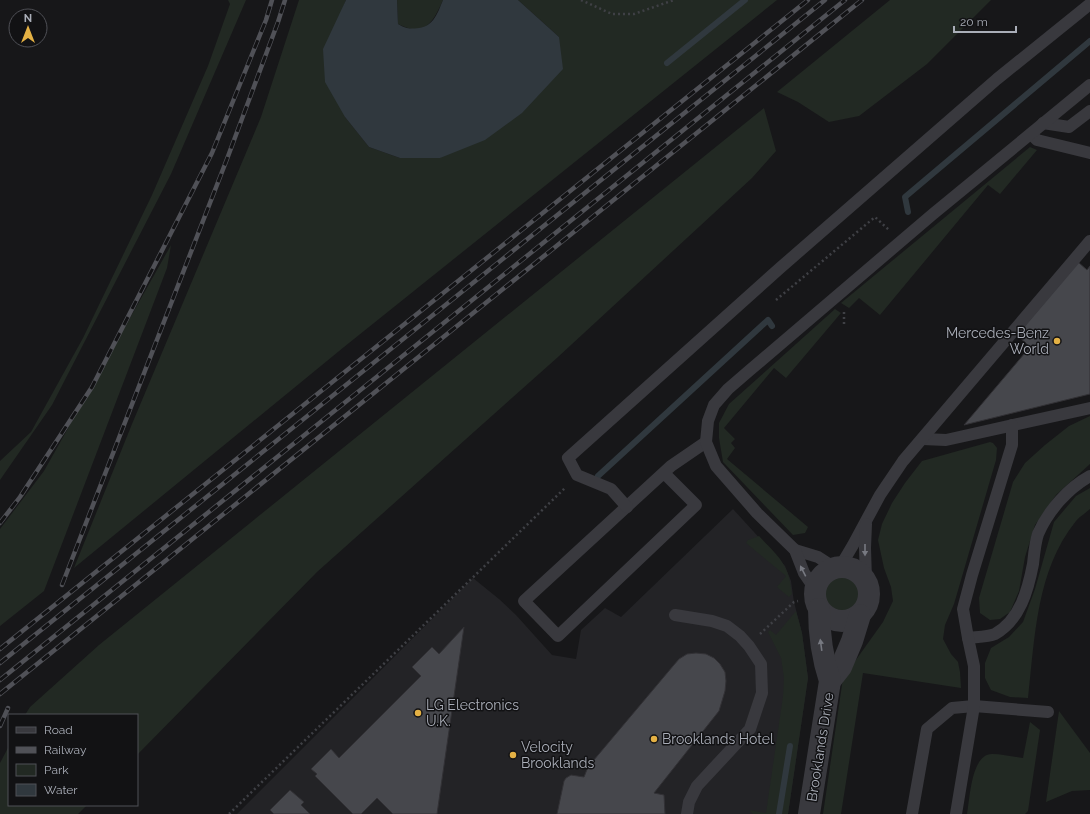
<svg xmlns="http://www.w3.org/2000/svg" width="1090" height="814" font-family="Raleway,sans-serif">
<rect width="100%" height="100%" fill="#171719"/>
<polygon fill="#232326" points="733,509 785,566 791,581 794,602 802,633 808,678 788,814 237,814 473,578 499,599 516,615 552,655 576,659 581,630 605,608 621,617"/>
<g fill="#222923">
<polygon points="228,0 246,0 171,174 52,405 0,480 0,461 31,432 83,338 152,195 208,66 230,4"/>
<polygon points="299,0 346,0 342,10 345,117 369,147 400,158 440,158 559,37 518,0 777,0 344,347 74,568 132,424 261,117"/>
<path d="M397,0H443C433,22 425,38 398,24Z"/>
<polygon points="890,0 991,0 927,64 859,116 829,122 798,102 777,92"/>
<polygon points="764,108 776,151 752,178 558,357 317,572 137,755 137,715 25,715 30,707 99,645"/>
<polygon points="1030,147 1037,150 1000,194 988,185 880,315 859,298 849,308 841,303"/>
<polygon points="171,245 167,268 44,591 0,626 0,529 44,471"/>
<polygon points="835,309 841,313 786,378 774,368 724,428 735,439 731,443 735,448 727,459 808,527 805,533 793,535 723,462 719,438 719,423 729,404"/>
<polygon points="1090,416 1090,464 1056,495 1035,525 1025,557 1019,591 1010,612 1000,619 990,620 980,613 979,598 1013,482 1025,463 1045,445 1069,426"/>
<polygon points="990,442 993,443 997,448 996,460 954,604 945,625 943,639 951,654 958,662 960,672 961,688 863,673 841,814 823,814 843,678 883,622 893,601 891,587 884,568 878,540 882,524 892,503 905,483 922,461"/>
<path d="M1090,488V509C1086,513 1080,516 1076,521C1036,570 1035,638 1028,698L1010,697L991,690L985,678V663L991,648L1009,637L1023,622L1035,589L1054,522L1076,496Z"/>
<path d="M759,536C779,557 789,564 792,594L789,597L777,587L786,576L746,543L748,540Z"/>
<circle cx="842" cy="594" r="19"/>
<polygon points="796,611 802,633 808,678 788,814 753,814 749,810 766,813 783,696 784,678 781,658 768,632 770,630 776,635"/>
<polygon points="1059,711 1090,753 1090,790 1072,791 1046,802"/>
<path d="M1030,722L1040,730L1028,811L1025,814H967C970,799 971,754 992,754C1002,754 1013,757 1023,758Z"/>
<polygon points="9,746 9,805 87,805 78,814 0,814 0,763"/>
</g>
<path fill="#30383e" d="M346,0H397L398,24C407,29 409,29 419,28C434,26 438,12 443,0H518L559,37L563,69L522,113L485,140L440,158H400L369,147L345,117L325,82L323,49Z"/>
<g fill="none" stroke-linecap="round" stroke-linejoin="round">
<g stroke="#30383e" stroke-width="6">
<polyline points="667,63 745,0"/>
<polyline points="908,212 905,197 1090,41"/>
<polyline points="598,476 768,320 772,326"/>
<polyline points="779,814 790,746"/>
</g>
</g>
<g fill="#46474c" stroke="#323135">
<polygon points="1078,262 1087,270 1090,266 1090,394 964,425 1030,347 1017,335"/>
<polygon points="464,627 437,814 393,814 377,798 361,814 353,814 315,776 317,774 311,769 331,749 339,758 421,676 412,667 432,647 439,654"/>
<polygon points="696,653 706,654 714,658 720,664 725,672 726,681 725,691 719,711 654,793 664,795 665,814 557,814 564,781 566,778 571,775 584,777 588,767 673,666 679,659 687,654"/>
<polygon points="290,790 304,802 301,805 310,814 274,814 270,810"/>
</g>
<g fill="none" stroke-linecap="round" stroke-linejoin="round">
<g stroke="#3f4045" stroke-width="2.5" stroke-dasharray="2 3" stroke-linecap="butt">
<polyline points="581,0 612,14 634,14 674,0"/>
<polyline points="776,300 875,217 889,230"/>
<polyline points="844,312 844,324"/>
<polyline points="760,634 794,602 798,601"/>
<polyline points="229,814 566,487"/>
</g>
<g stroke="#39393e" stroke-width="12">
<polyline points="1043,123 1069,127 1090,111"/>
<polyline points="1031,134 1037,140 1090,153"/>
<polyline points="923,439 946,440 1090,408"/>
<polyline points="664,473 696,505 558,636 524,601 671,466 706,442"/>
<polyline points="627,507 611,489 577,475 568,458 780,268 997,79 1090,4"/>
<polyline points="795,550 818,557 835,568"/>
<polyline points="840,567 853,545 880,495 903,461 1090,241"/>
<polyline points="866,580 865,548 866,524"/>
<polyline points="815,589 804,573 795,550 757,513 716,466 706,442 708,421 714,405 728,389 750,370 933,214 1090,85"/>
<polyline points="675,615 712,621 727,626 740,636 749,646 761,664 762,693 750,729 697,786 689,802 687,814"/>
<path d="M968,638C976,637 988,637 995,634C1020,620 1028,590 1033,564C1034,555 1035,543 1038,534C1048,511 1068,488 1090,476"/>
<polyline points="912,814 927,729 952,708 974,706 1048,712"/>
<polyline points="956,814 974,706 974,666 968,638 963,609 972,575 1012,445 1012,425"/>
</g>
<g stroke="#39393e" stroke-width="22">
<circle cx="842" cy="594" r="27"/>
<polyline points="830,681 841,667 852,641 860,615"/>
<path d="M809,814L830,681C822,657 819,634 819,609"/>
</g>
<defs>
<g id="rail">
<polyline points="0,523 20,497 92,387 212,153 266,20 272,0"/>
<polyline points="62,585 227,159 278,22 285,0"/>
<polyline points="0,649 808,0"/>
<polyline points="0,663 825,0"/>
<polyline points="0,680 845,0"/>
<polyline points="0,694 862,0"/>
<polyline points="0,726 8,708"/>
</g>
</defs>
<use href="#rail" stroke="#505157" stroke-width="4.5"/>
<use href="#rail" stroke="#121214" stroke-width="3" stroke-dasharray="9" stroke-linecap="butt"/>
</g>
<defs><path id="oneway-solid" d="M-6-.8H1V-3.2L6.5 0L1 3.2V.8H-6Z"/></defs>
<g fill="#777981">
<use href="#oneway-solid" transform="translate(865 550) rotate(90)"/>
<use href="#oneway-solid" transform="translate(803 571) rotate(-117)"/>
<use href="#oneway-solid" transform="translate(821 645) rotate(-98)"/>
</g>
<g fill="#e4b144" stroke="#121214" stroke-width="1.5">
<circle cx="1057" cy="341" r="4"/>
<circle cx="418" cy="713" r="4"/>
<circle cx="654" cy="739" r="4"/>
<circle cx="513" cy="755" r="4"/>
</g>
<g text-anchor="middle" stroke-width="3" stroke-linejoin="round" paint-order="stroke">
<g font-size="14" fill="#aaaeb8" stroke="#121214" text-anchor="start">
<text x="1049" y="338" text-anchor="end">Mercedes-Benz<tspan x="1049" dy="16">World</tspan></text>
<text x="426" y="710">LG Electronics<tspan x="426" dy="16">U.K.</tspan></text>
<text x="662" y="744">Brooklands Hotel</text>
<text x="521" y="752">Velocity<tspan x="521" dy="16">Brooklands</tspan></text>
</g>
<g font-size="14" fill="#aaaeb8" stroke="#121214">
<text transform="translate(820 747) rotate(-81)" y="5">Brooklands Drive</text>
</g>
</g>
<rect x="8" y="714" width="130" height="92" fill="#121214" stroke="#4f5056"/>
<rect x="16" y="727" width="20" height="6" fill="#39393e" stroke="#4f5056"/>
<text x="44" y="734" font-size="12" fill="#aaaeb8">Road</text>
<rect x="16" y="747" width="20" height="6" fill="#505157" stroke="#4f5056"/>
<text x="44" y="754" font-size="12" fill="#aaaeb8">Railway</text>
<rect x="16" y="764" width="20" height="12" fill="#222923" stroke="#4f5056"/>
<text x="44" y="774" font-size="12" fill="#aaaeb8">Park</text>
<rect x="16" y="784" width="20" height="12" fill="#30383e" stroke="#4f5056"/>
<text x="44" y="794" font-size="12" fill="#aaaeb8">Water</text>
<g transform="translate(28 28)"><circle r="19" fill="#121214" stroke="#4f5056"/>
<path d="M0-3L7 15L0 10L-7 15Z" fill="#e4b144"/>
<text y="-6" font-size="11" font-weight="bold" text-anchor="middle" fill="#aaaeb8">N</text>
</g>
<path d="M954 26v6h62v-6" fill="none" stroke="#aaaeb8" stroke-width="2"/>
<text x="960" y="26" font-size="12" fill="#aaaeb8" stroke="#121214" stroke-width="3" paint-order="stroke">20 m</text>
</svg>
